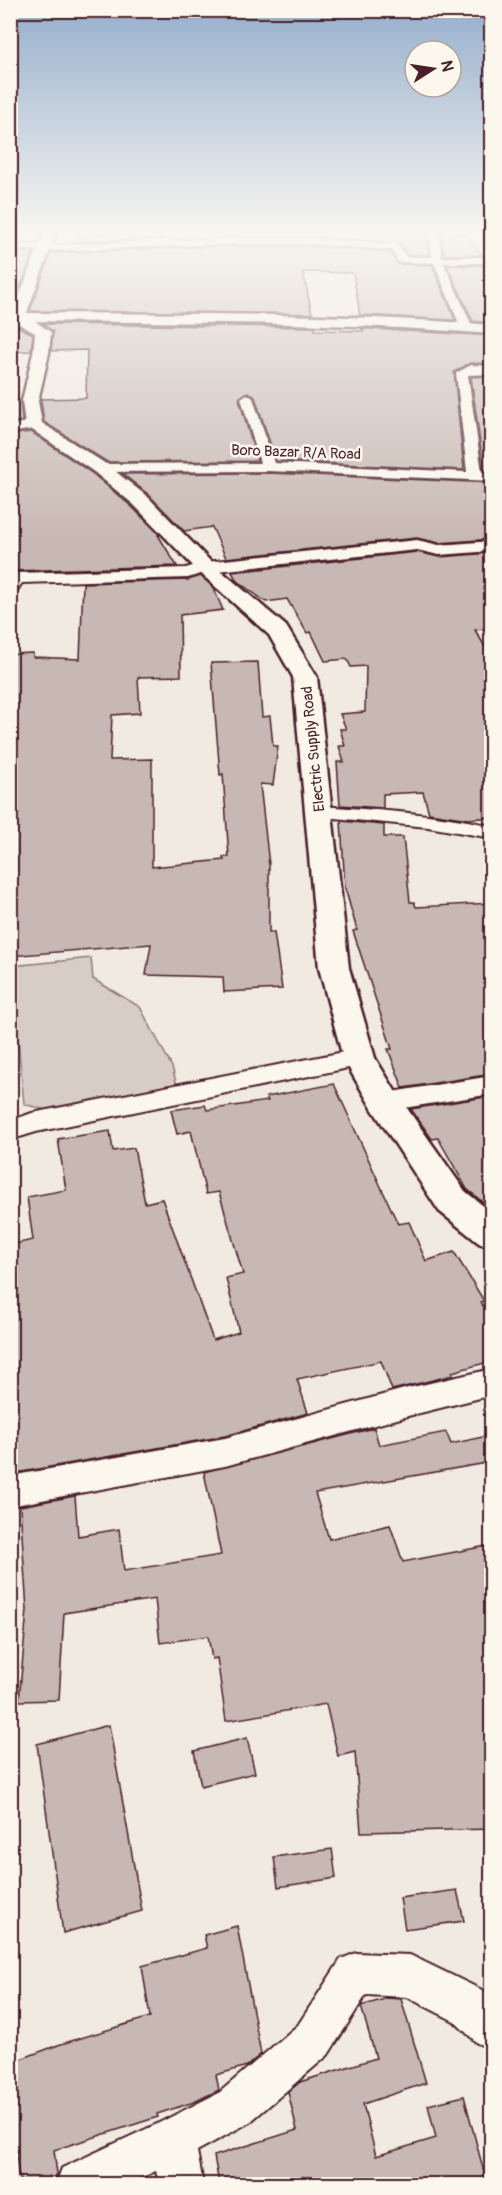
<svg xmlns="http://www.w3.org/2000/svg" width="502" height="2195" font-family="Pangolin,sans-serif">
<rect width="100%" height="100%" fill="#f0eae0"/>
<filter id="ink" filterUnits="userSpaceOnUse"><feTurbulence type="fractalNoise" baseFrequency=".0167" numOctaves="2"/><feDisplacementMap in="SourceGraphic" scale="12" xChannelSelector="R" yChannelSelector="G"/><feConvolveMatrix kernelMatrix="1 2 1 2 8 2 1 2 1" color-interpolation-filters="sRGB"/></filter>
<g filter="url(#ink)">
<polygon fill="#d8ccc6" stroke="#917678" stroke-width="1.5" points="91,958 93,979 140,1007 172,1067 178,1089 152,1098 45,1110 24,1104 11,966"/>
<g fill="#c8b8b3" stroke="#4a1f2b" stroke-width="1.5">
<polygon points="160,233 162,238 77,242 77,237 96,236 96,234"/>
<polygon points="225,233 427,233 429,255 407,255 401,244 395,242 305,236 227,236"/>
<polygon points="441,234 466,234 482,255 444,255"/>
<polygon points="233,246 305,246 390,252 398,264 432,265 455,320 360,315 353,273 303,272 312,314 30,311 51,253"/>
<polygon points="10,251 34,253 13,306 10,306"/>
<polygon points="447,265 492,266 492,323 473,321"/>
<polygon points="10,323 33,334 31,351 10,352"/>
<polygon points="43,324 312,327 315,327 315,330 363,331 362,329 372,329 492,336 492,364 470,363 454,372 464,470 276,461 255,397 248,392 239,399 257,461 107,462 44,422 41,399 86,398 87,350 51,351 53,332"/>
<polygon points="492,376 492,471 484,470 471,377"/>
<polygon points="10,400 20,400 22,421 10,423"/>
<polygon points="31,432 93,474 132,507 160,535 158,535 177,566 10,571 10,435"/>
<polygon points="268,473 492,483 492,539 439,543 417,538 226,558 212,527 184,531 149,495 123,474"/>
<polygon points="417,552 439,557 492,553 492,628 475,630 492,658 492,817 469,819 429,813 423,792 383,794 383,808 340,805 337,762 344,762 339,746 345,746 340,729 346,729 340,714 365,712 366,666 351,667 347,659 325,661 311,632 307,633 287,599 266,602 237,581 232,572"/>
<polygon points="201,576 213,587 223,610 180,615 181,676 138,677 140,713 112,715 110,760 152,759 152,867 224,860 223,857 229,857 223,774 220,775 211,663 258,662 262,717 270,716 273,746 278,746 273,785 260,784 269,865 269,932 274,932 282,989 224,992 223,977 146,975 151,944 10,956 10,654 33,653 33,657 80,659 83,583 188,580"/>
<polygon points="341,821 384,825 384,837 403,837 410,902 414,902 416,907 492,903 492,1074 403,1088 388,1049 392,1049 353,931 357,930 345,888"/>
<polygon points="334,1084 398,1224 409,1222 426,1261 454,1252 484,1301 481,1302 492,1324 492,1361 452,1372 453,1375 392,1390 381,1361 297,1379 308,1413 225,1436 10,1474 10,1245 33,1240 27,1197 66,1190 58,1139 110,1131 113,1151 134,1148 145,1203 162,1199 213,1340 239,1332 226,1278 243,1274 219,1192 206,1194 191,1131 177,1134 171,1110 205,1105 207,1110 268,1101 266,1097"/>
<polygon points="492,1096 492,1210 467,1189 438,1138 432,1139 411,1109"/>
<polygon points="374,1428 379,1445 446,1432 451,1444 492,1435 492,1462 315,1493 329,1539 390,1525 403,1562 492,1545 492,1829 361,1832 355,1752 338,1756 326,1704 226,1721 217,1658 212,1659 208,1636 160,1643 155,1599 64,1613 59,1700 19,1701 27,1610 20,1506 75,1496 78,1536 119,1529 124,1571 221,1555 204,1472"/>
<polygon points="109,1725 142,1911 63,1933 37,1744"/>
<polygon points="247,1738 255,1773 201,1786 194,1751"/>
<polygon points="332,1849 336,1878 278,1887 274,1857"/>
<polygon points="457,1890 464,1921 405,1929 400,1898"/>
<polygon points="237,1926 261,2054 247,2066 216,2075 219,2090 194,2102 157,2114 158,2117 54,2150 57,2174 54,2184 20,2184 10,2112 10,2063 58,2045 150,2017 142,1966 207,1948 204,1935"/>
<polygon points="388,1998 401,1999 426,2083 363,2104 376,2156 436,2138 428,2105 464,2096 487,2184 219,2184 214,2156 297,2130 288,2092 300,2082 376,2058 361,2006"/>
</g>
<g fill="none" stroke-linecap="round" stroke-linejoin="round">
<defs>
<g id="minor">
<polygon points="429,233 439,233 442,257 492,257 492,263 444,263 473,328 471,330 463,330 461,328 434,263 398,262 391,250 305,244 233,244 43,251 10,249 10,243 48,245 233,238 305,238 395,244 399,245 406,257 432,257"/>
<polygon points="471,365 492,366 492,374 468,375 482,472 492,473 492,481 268,471 100,472 93,468 100,464 260,463 241,398 247,394 253,398 274,463 467,472 456,373"/>
<polygon points="34,421 39,422 41,425 39,428 10,433 10,425"/>
<polygon points="417,540 439,545 492,541 492,551 439,555 417,550 207,572 188,578 22,583 16,592 10,594 10,575 16,573 186,568 205,562"/>
<path d="M320,806C378,810 435,813 492,826V838L428,827L313,816L310,812L313,808Z"/>
<polygon points="359,1049 368,1052 371,1058 368,1064 36,1132 10,1140 10,1121 32,1113"/>
<polygon points="492,1076 492,1094 385,1111 376,1109 372,1102 376,1095 385,1093"/>
<polygon points="492,1369 492,1395 408,1416 225,1466 10,1506 10,1476 225,1438 408,1388"/>
<polygon points="356,1953 410,1955 484,1991 492,1998 492,2049 477,2043 454,2021 407,1997 366,1995 328,2055 250,2122 197,2151 203,2184 159,2184 156,2171 127,2184 56,2184 62,2168 157,2124 220,2092 298,2025 341,1959"/>
</g>
<path id="secondary" d="M10,313C171,314 332,312 492,325V334C332,321 171,323 10,321Z"/>
<polygon id="primary" points="44,233 56,233 26,315 51,332 49,353 38,401 42,423 106,464 148,497 212,563 286,626 317,677 349,968 375,1058 397,1094 465,1191 492,1213 492,1247 479,1243 439,1211 373,1110 343,1058 319,968 293,677 269,635 198,571 134,505 94,472 25,425 22,401 33,353 35,333 10,319 10,308 14,309"/>
</defs>
<use href="#minor" stroke="#4a1f2b" stroke-width="4"/>
<use href="#secondary" stroke="#4a1f2b" stroke-width="5"/>
<use href="#primary" stroke="#4a1f2b" stroke-width="5"/>
<use href="#minor" fill="#fbf7ec" fill-rule="evenodd"/>
<use href="#secondary" fill="#fbf7ec" fill-rule="evenodd"/>
<use href="#primary" fill="#fbf7ec" fill-rule="evenodd"/>
</g>
</g>
<linearGradient id="sky" x2="0" y2="1"><stop stop-color="#95aecc"/><stop offset="0.43" stop-color="#f8f6f1"/><stop offset="1" stop-color="#f8f6f1" stop-opacity="0"/></linearGradient>
<rect width="502" height="540" fill="url(#sky)"/>
<g text-anchor="middle" stroke-width="5" stroke-linejoin="round" paint-order="stroke">
<g font-size="15" fill="#4a1f2b" stroke="#fbf7ec">
<text transform="translate(296 452) rotate(2)" y="5">Boro Bazar R/A Road</text>
<text transform="translate(313 749) rotate(-96)" y="5">Electric Supply Road</text>
</g>
</g>
<rect width="502" height="2195" fill="none" stroke="#fbf7ec" stroke-width="36"/>
<rect x="18" y="18" width="466" height="2159" fill="none" stroke="#4a1f2b" stroke-width="2" filter="url(#ink)"/>
<g transform="translate(433 69) rotate(78)"><circle r="28" fill="#fbf7ec" stroke="#b4a19f" stroke-width="1.5"/>
<path d="M0-4.5L10 22L0 15L-10 22Z" fill="#4a1f2b"/>
<text y="-9" font-size="16" font-weight="bold" text-anchor="middle" fill="#4a1f2b">N</text>
</g>
</svg>
